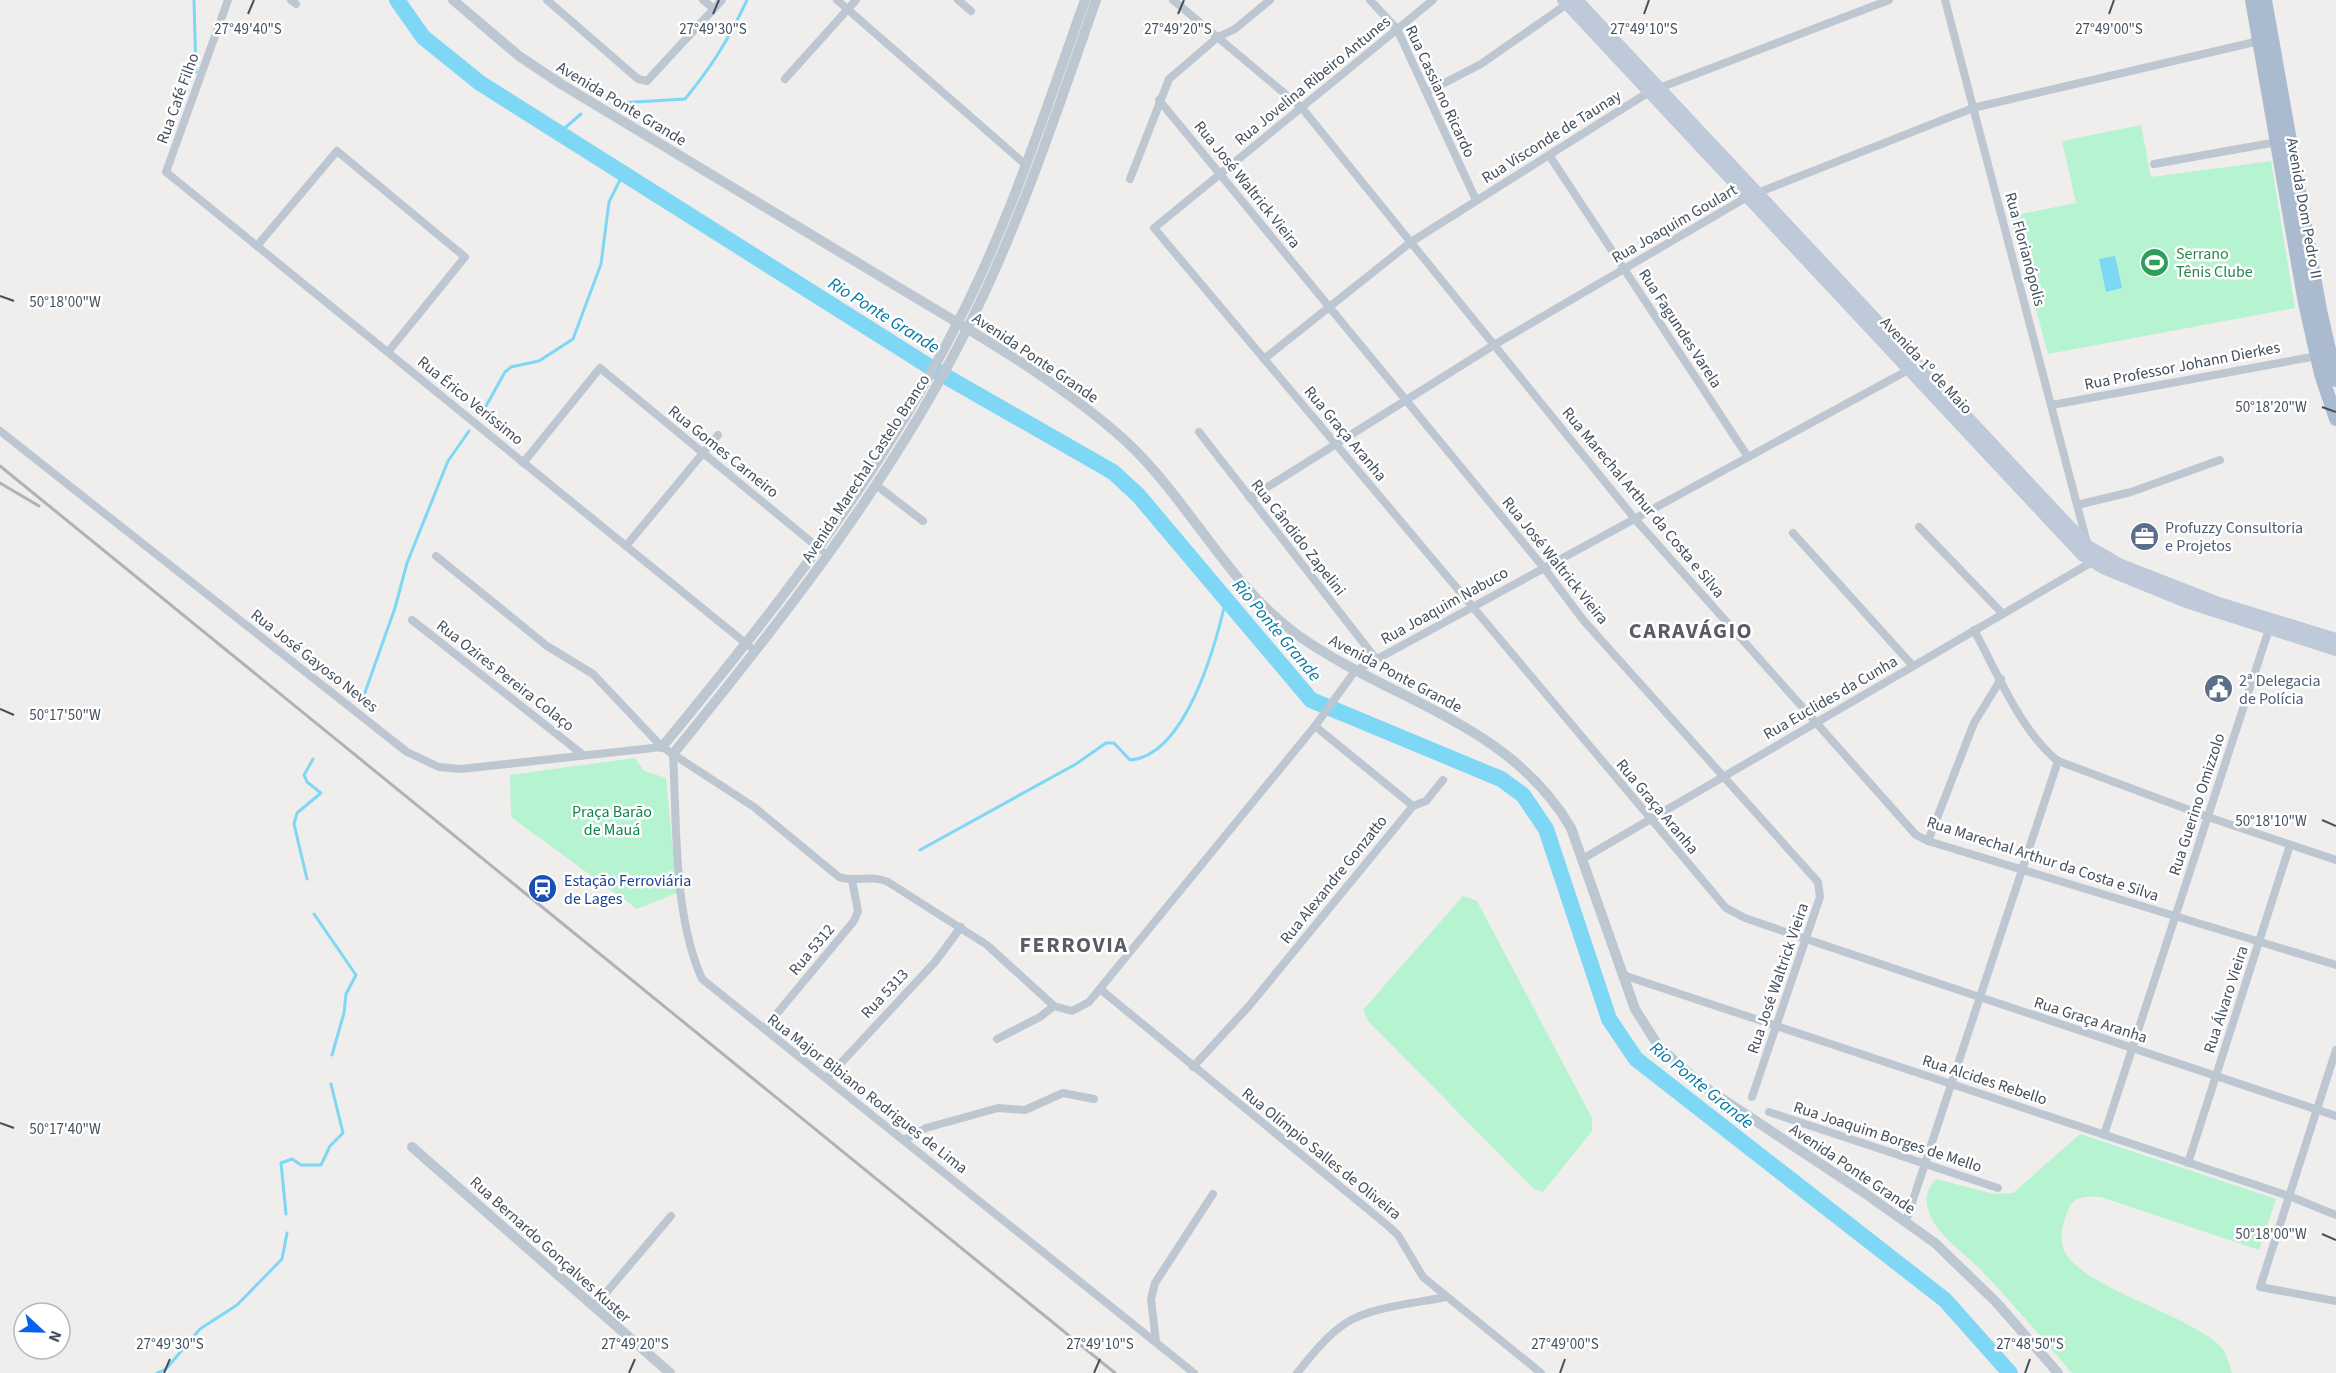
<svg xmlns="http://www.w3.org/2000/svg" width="2336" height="1373" font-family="'Source Sans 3',sans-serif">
<rect width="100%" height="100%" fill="#f0eded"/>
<g fill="#b6f3d0">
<polygon points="2141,125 2151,177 2271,161 2295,308 2048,354 2011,216 2076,203 2062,141"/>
<polygon points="635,758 644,771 666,778 677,893 637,909 511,817 510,775"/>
<polygon points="1463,896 1477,901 1592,1118 1592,1131 1543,1192 1534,1189 1369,1022 1363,1010"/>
<path d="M2080,1134L2276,1199L2259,1250L2101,1197C2089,1196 2075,1195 2069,1208C2063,1221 2058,1238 2065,1252C2084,1288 2184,1313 2218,1344C2226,1351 2229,1363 2232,1373H2072C2042,1339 2013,1303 1981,1270C1965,1253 1936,1235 1929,1212C1924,1200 1927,1188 1936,1179L1994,1194L2013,1193Z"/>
</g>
<polygon fill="#7ed7f5" points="2115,256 2122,288 2106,292 2099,259"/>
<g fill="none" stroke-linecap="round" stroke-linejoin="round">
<g stroke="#7ed7f5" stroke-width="3">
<polyline points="194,0 196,72"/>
<path d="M619,103L685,99C713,65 728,40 747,0"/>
<polyline points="559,133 581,114"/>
<polyline points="481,415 505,372 511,367 539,361 573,339 601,264 609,202 621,178 620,171"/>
<polyline points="363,698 395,608 407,563 448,461 469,431"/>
<path d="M920,850L1076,764L1106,743H1114L1130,760C1186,756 1216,644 1226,599"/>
<polyline points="307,879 294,824 297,813 321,793 307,782 304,775 313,759"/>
<polyline points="314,914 356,975 346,994 344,1013 332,1055"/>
<polyline points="286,1214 281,1163 292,1159 301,1165 321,1165 330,1146 343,1133 331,1084"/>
<polyline points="157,1373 166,1369 200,1329 237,1305 282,1259 287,1233"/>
</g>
<polyline stroke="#7ed7f5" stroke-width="16" points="397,0 423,37 480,83 938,372 1113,472 1138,495 1311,700 1501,779 1523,795 1546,829 1609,1019 1636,1059 1945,1300 2010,1373"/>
<g stroke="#bcc7d1" stroke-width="8">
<polyline points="228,0 166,172 749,646"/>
<polyline points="291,0 296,4"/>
<polyline points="547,0 638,79 647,81 722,0"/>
<polyline points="703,0 714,9"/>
<polyline points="837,0 1026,165"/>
<polyline points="958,0 971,11"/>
<polyline points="1173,0 1302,108 1635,519 1916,835 1928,841 2336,965"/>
<polyline points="1370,0 1397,29 1476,200"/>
<polyline points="1433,0 1154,228 1726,908 1745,918 1806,939 2336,1116"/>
<polyline points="1945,0 2087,543"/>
<polyline points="785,79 856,0"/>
<polyline points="1427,92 1481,64 1567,4"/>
<polyline points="1159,100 1544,568 1584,621 1818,882 1820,897 1752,1097"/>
<polyline points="1549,155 1748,457"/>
<polyline points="2154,164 2277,142"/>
<polyline points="1130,179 1169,79 1218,37 1235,29 1270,0"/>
<polyline points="257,246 337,151 465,257 388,352"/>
<polyline points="1264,359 1411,242 1649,92 1889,0"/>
<polyline points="2052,405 2317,356"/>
<polyline points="0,431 407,752 439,767 461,769 662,747"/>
<polyline points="1199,432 1376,659"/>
<polyline points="523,463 600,368 821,550"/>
<polyline points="876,485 923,521"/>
<polyline points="1250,498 1494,345 1747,197 1973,108 2259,41"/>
<polyline points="2077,505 2131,492 2220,460"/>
<polyline points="1919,527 2003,614"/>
<polyline points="1793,533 1913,666"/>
<polyline points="626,546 718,435"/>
<path d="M436,556L547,646L593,674L662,747L754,807L839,877C856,883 871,874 888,882L987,945L1054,1006"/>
<polyline points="412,620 582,754"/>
<path d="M1974,630C1997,672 2021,732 2058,761L2208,817L2336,860"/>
<path d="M673,754C677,825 673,914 702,979L1194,1373"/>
<polyline points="1413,806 1426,801 1443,780"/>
<polyline points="1928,841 1974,723 2001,679"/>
<polyline points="1584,858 2092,562"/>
<polyline points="1623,975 2289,1196 2336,1215"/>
<polyline points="1100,989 1387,1225 1398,1235 1423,1277 1541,1373"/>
<polyline points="764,1029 854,921 858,911 852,880"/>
<polyline points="997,1039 1040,1017 1054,1006 1072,1011 1089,1002 1315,726 1355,671 1912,368"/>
<polyline points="2336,1050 2260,1287 2336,1301"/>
<polyline points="1193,1067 1249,1006 1413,806 1315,726"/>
<polyline points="827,1078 935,962 961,927"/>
<polyline points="1769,1112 1998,1188"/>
<polyline points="2104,1135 2270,626"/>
<polyline points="904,1140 926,1128 998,1108 1025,1110 1063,1093 1094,1099"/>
<polyline points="2188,1163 2290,845"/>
<polyline points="1906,1221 2058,761"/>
<polyline points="594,1307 671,1216"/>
<polyline points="1156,1342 1151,1299 1155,1283 1213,1194"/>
<path d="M1297,1373C1312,1355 1326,1336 1346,1323C1370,1307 1417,1303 1446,1297"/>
</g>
<g stroke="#bcc7d1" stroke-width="10">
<path d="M453,0L519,56L561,84C666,148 772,211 878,275C957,323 1041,369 1112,429C1185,489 1222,581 1299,636C1393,702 1510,723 1571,828L1635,1009L1659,1047L1703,1086L1863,1192L1935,1243L1996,1302L2058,1373"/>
<path d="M662,747C772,614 878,479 957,324C1010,221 1046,109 1085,0"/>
<path d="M673,754C782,620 889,484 967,329C1020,224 1057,111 1096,0"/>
<polyline points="412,1147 670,1373"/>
</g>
<g stroke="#becad9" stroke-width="12">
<polyline points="1563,0 2082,555 2105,569 2186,602 2336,650"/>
<polyline points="1577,0 2088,546 2119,564 2219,603 2336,639"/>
</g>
<g stroke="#aabbd0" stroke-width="14">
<polyline points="2252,0 2305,303 2321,374 2336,419"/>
<polyline points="2265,0 2320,310 2336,380"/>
</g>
<g stroke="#afb2b9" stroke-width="3">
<polyline points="0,466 1115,1373"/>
<polyline points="0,483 39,506"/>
</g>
</g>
<path fill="none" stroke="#44505d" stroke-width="2" d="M248,14L254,0M713,14L719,0M1178,14L1184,0M1644,14L1649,0M2109,14L2114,0M0,296L14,301M2322,407L2336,412M0,709L14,715M2322,820L2336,826M0,1123L14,1128M2322,1234L2336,1240M164,1373L170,1359M629,1373L635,1359M1094,1373L1100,1359M1560,1373L1565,1359M2025,1373L2030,1359"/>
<defs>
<symbol id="stadium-disc" viewBox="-11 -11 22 22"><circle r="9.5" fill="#2e9e5b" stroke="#fff"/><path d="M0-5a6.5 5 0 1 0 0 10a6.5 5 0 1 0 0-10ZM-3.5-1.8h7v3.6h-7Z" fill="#fff"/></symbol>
<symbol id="office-disc" viewBox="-11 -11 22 22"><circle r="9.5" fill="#5c6f8a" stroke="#fff"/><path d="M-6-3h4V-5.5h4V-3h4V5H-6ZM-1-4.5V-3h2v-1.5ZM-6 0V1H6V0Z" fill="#fff"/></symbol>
<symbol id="civic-disc" viewBox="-11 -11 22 22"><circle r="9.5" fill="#5c6f8a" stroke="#fff"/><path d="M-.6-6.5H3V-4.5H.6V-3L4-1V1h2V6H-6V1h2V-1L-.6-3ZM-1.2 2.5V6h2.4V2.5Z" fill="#fff"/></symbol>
<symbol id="station-disc" viewBox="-11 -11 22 22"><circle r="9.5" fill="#1a4fb4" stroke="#fff"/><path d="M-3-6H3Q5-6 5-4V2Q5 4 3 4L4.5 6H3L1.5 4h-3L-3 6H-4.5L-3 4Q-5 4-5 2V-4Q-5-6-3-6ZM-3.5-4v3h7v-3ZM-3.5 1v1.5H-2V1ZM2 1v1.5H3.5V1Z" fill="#fff"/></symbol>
</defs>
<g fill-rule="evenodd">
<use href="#stadium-disc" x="2138" y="246" width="33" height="33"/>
<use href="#office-disc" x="2128" y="520" width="33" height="33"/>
<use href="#civic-disc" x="2202" y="672" width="33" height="33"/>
<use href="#station-disc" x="526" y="872" width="33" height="33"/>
</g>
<g text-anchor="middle" stroke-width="5" stroke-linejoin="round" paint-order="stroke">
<g font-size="16" fill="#44505d" stroke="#fff">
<text transform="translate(1312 80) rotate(-39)" y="6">Rua Jovelina Ribeiro Antunes</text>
<text transform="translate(1441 91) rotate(65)" y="6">Rua Cassiano Ricardo</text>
<text transform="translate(177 98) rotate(-70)" y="6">Rua Café Filho</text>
<text transform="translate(622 103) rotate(31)" y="6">Avenida Ponte Grande</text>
<text transform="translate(1551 136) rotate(-32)" y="6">Rua Visconde de Taunay</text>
<text transform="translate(1248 184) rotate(51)" y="6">Rua José Waltrick Vieira</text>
<text transform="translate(2305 208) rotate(80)" y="6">Avenida Dom Pedro II</text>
<text transform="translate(1674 223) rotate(-30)" y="6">Rua Joaquim Goulart</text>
<text transform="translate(2026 249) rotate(75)" y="6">Rua Florianópolis</text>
<text transform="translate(1681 328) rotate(57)" y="6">Rua Fagundes Varela</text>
<text transform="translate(1036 357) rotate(34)" y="6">Avenida Ponte Grande</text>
<text transform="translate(1927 365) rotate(47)" y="6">Avenida 1º de Maio</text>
<text transform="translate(2182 365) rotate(-11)" y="6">Rua Professor Johann Dierkes</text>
<text transform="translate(471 400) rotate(39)" y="6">Rua Érico Veríssimo</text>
<text transform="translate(1346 433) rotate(50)" y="6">Rua Graça Aranha</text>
<text transform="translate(724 451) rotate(39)" y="6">Rua Gomes Carneiro</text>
<text transform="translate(865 468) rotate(-57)" y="6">Avenida Marechal Castelo Branco</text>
<text transform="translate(1644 502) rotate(50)" y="6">Rua Marechal Arthur da Costa e Silva</text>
<text transform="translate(1299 537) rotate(52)" y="6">Rua Cândido Zapelini</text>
<text transform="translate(1556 560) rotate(51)" y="6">Rua José Waltrick Vieira</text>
<text transform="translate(1444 605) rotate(-29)" y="6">Rua Joaquim Nabuco</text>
<text transform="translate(315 660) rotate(38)" y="6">Rua José Gayoso Neves</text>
<text transform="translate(1396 673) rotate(28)" y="6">Avenida Ponte Grande</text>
<text transform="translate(506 675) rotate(38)" y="6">Rua Ozires Pereira Colaço</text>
<text transform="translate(1830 697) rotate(-30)" y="6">Rua Euclides da Cunha</text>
<text transform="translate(2196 804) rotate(-72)" y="6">Rua Guerino Omizzolo</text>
<text transform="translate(1658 806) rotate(50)" y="6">Rua Graça Aranha</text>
<text transform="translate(2043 858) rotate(18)" y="6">Rua Marechal Arthur da Costa e Silva</text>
<text transform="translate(1333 879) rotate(-51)" y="6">Rua Alexandre Gonzatto</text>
<text transform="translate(811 949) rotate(-50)" y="6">Rua 5312</text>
<text transform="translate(1777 978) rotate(-71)" y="6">Rua José Waltrick Vieira</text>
<text transform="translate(884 993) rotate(-47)" y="6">Rua 5313</text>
<text transform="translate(2225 999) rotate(-72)" y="6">Rua Álvaro Vieira</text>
<text transform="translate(2091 1019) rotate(18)" y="6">Rua Graça Aranha</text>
<text transform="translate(1985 1079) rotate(18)" y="6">Rua Alcides Rebello</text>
<text transform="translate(868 1093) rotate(38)" y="6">Rua Major Bibiano Rodrigues de Lima</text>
<text transform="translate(1888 1136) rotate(18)" y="6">Rua Joaquim Borges de Mello</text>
<text transform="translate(1322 1153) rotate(39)" y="6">Rua Olímpio Salles de Oliveira</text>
<text transform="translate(1853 1168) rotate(34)" y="6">Avenida Ponte Grande</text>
<text transform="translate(551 1249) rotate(42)" y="6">Rua Bernardo Gonçalves Kuster</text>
</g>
<g font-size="16" fill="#27864d" stroke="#fff" text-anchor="start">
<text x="2176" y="259">Serrano<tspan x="2176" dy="18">Tênis Clube</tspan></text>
</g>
<g font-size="16" fill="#4e5e75" stroke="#fff" text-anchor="start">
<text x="2165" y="533">Profuzzy Consultoria<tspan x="2165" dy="18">e Projetos</tspan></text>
<text x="2239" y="686">2ª Delegacia<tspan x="2239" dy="18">de Polícia</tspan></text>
</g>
<g font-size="16" fill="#0d864e" stroke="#fff">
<text x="612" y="817">Praça Barão<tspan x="612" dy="18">de Mauá</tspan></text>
</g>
<g font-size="16" fill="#164399" stroke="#fff" text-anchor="start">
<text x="564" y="886">Estação Ferroviária<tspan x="564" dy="18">de Lages</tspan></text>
</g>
<g font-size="18" font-style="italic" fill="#027aa4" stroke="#fff">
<text transform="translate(884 315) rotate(32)" y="6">Rio Ponte Grande</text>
<text transform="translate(1277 630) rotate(50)" y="6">Rio Ponte Grande</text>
<text transform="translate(1702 1085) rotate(39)" y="6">Rio Ponte Grande</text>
</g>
<g font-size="22" font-weight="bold" letter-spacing="1.5" fill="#595d63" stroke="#fff">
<text x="1691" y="638">CARAVÁGIO</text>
<text x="1074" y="952">FERROVIA</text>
</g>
</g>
<g font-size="15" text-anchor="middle" fill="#44505d" stroke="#fff" stroke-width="5" stroke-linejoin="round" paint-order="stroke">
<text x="248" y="34">27°49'40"S</text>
<text x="713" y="34">27°49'30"S</text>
<text x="1178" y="34">27°49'20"S</text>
<text x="1644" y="34">27°49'10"S</text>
<text x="2109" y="34">27°49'00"S</text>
<text x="65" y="307">50°18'00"W</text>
<text x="2271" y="412">50°18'20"W</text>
<text x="65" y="720">50°17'50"W</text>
<text x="2271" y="826">50°18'10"W</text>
<text x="65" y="1134">50°17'40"W</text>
<text x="2271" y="1239">50°18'00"W</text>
<text x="170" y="1349">27°49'30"S</text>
<text x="635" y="1349">27°49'20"S</text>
<text x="1100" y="1349">27°49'10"S</text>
<text x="1565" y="1349">27°49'00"S</text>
<text x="2030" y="1349">27°48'50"S</text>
</g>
<g transform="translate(42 1331) rotate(112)"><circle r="28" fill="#ffffff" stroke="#b4b9be" stroke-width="1.5"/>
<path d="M0-4.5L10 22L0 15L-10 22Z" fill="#0663f2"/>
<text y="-9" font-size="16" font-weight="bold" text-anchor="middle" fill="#44505d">N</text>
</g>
</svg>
